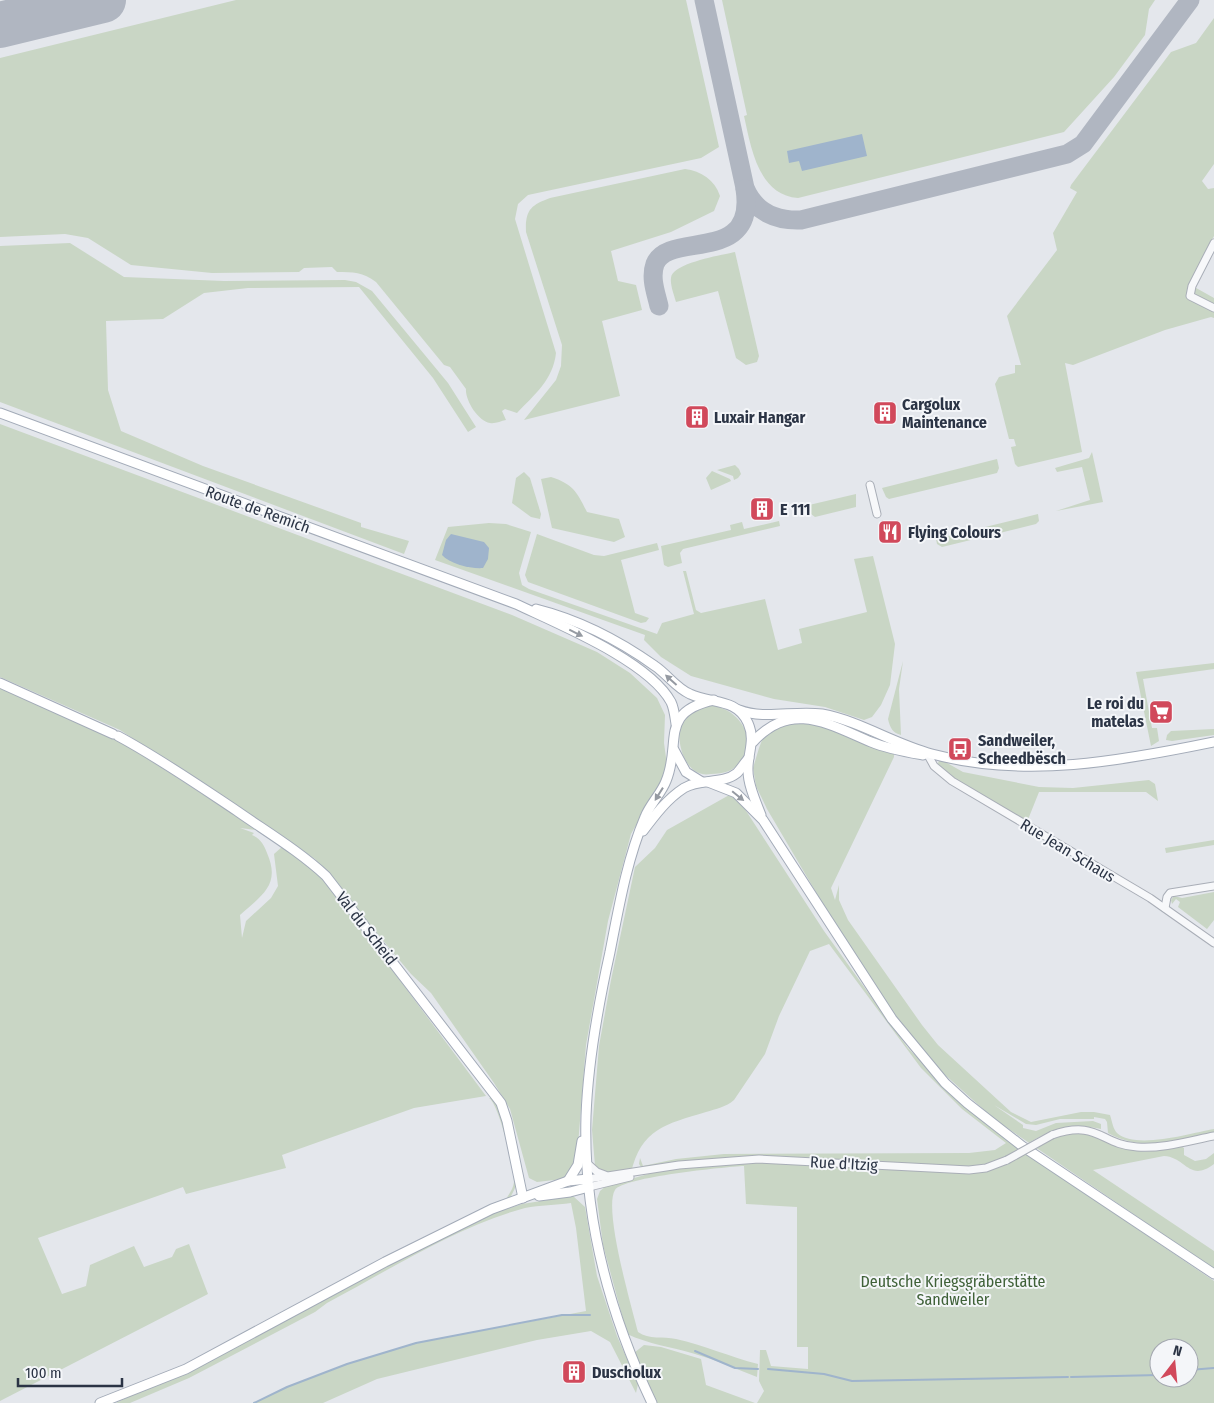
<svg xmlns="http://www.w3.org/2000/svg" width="1214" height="1403" font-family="'Fira Sans Condensed',sans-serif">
<rect width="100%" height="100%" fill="#e4e7ec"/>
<g fill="#c9d6c5" fill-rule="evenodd">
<path d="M236,0H686L719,147L701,158L528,195L518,204L515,219L556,353C553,380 535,394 517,413L505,409L502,411L506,420C501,421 495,424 490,423C478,421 465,400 466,389L450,367L444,365L376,282C363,272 353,272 337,272L332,267L304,268L299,272L212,273L131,265L88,238L65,234L0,237V58Z"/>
<path d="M722,0H1155L1149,9L1145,35L1114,77L1064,132L798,198C758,195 751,147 744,116L747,115Z"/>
<polygon points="1214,18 1214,164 1202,181 1208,189 1214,188 1214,236 1189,284 1214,298 1214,318 1211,317 1165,330 1073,365 1065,363 1082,452 1018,467 1015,464 1011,447 1016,446 1014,439 1009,439 995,384 999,377 1015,373 1015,365 1021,365 1007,316 1057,250 1053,233 1077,192 1070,188 1071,185 1171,52 1196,43"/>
<path d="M685,169C701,171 715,180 720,196L714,211L671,232L611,251L618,281L636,285L642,310L602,321L620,396L524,420L556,380L561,366L562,345L526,232C525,210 531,205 550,198Z"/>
<polygon points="70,243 124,277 224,281 345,280 356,282 372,291 448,383 476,427 468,432 433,378 359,287 248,288 204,293 163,319 106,321 108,390 121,431 203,466 361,523 361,527 409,541 404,554 0,402 0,246"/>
<path d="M735,252L759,356L757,362L746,365L736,358L718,291L676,302C674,295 670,285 671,278C672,263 722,255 735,252Z"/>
<polygon points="0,424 512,615 597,652 630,673 657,698 665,715 664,743 667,765 665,774 631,834 608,921 586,1045 577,1158 570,1174 563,1179 537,1182 529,1178 510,1109 494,1083 431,993 411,974 315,859 120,730 0,677"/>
<polygon points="1092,452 1103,502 1056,511 1090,500 1082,467 1057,472 1055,468 1089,458"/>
<polygon points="997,459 999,468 997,473 889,499 886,497 882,488"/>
<polygon points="735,465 739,469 741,474 738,478 734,480 733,476 717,470"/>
<polygon points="712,471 730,479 731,481 711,490 706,478"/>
<polygon points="524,472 530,478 541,514 540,519 531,517 512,503 516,478"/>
<path d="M551,477C573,484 577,492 587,512L619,519L625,537L614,542L552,528L541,479Z"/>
<polygon points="856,494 856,507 815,517 811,514 809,505"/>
<polygon points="1038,514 1039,521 1036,524 942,547 937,544 936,539"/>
<polygon points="779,521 780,526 683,549 680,553 682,563 668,567 664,565 661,546 731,530 730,525 742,522 744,529"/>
<polygon points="489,523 506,524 531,532 519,573 522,585 529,589 657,634 662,623 694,614 683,571 686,571 696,610 701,613 765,599 778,650 802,643 799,629 867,612 854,559 873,556 895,644 890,685 881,705 872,717 864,720 825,707 774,699 691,676 661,657 644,640 645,635 435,560 448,527"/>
<polygon points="537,534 594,555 604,556 657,543 659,550 621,560 635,613 649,618 646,622 641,623 528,582 525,575"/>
<path d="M903,661L899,689L901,735C893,733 890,728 888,719Z"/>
<polygon points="1214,663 1214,669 1143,679 1152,728 1157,728 1159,741 1151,746 1136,672"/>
<path d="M0,688L123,743L254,827L256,830L240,828L254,833L252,835C261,839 264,845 267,853C281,885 262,895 240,915L242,938L246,921L271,898L278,886L274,854L283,846L309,864L326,881L486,1096L414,1108L282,1155L286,1168L186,1194L183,1187L38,1238L62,1294L86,1286L90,1265L134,1246L144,1267L172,1257L176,1249L189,1244L208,1294L0,1401Z"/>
<path d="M708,705C745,707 765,753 729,771C724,773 717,774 711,774C700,776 692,771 686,761C678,748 675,721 690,712C695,709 702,707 708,705Z"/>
<path d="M799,721L819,725L894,752V757L831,888L835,900L839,885V900L848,920L922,1025L938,1045L1011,1112L1031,1122L1081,1112H1094L1110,1115C1112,1121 1113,1129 1117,1133C1136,1150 1191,1133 1214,1129V1133C1176,1140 1144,1153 1108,1133L1107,1122L1105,1119L1094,1117V1119H1060L1036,1125L1026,1124L994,1105L1023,1125V1128L1036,1131L1056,1123L1093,1121L1101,1124V1129C1071,1123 1057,1127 1030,1142L1036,1146C1057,1136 1076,1127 1099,1137C1112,1142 1124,1150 1139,1151C1153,1153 1167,1147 1181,1146L1184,1148V1155L1195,1161L1206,1159L1214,1153V1164C1189,1183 1186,1157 1164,1156L1093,1170L1214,1251V1269L994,1119L943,1073L897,1019L847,945L767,809L756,786L753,768L759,748L764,735L776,726Z"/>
<polygon points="1214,729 1214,735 1172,741 1166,740 1167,735 1171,731"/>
<polygon points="940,759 963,772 1039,787 1073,788 1149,780 1155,784 1158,801 1146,792 1039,792 1027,822 968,788 937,765"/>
<path d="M731,794L739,800L824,931L908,1048L964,1106L1012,1144L1214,1281V1403H757L764,1391L759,1381L760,1350H766L771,1366L808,1369V1347H797V1207L746,1204L744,1166C725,1167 623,1177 615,1190C603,1209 632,1308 638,1332C649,1340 663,1336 676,1339C704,1345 730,1357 758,1364L757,1377C737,1369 716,1360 695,1354C672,1347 648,1344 627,1334L603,1245L597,1199L600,1191L606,1186L673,1167L644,1171L639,1164L640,1158L643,1166L676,1159L724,1154L969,1153L995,1150L1006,1143L962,1109L921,1068L829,944L810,951L779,1016L765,1054L734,1100C726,1107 716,1109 706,1112C666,1124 641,1129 631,1173L604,1174L595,1166L592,1130L599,1046L611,980L635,867L655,848L667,830ZM1159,1348H1189V1378H1159Z"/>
<polygon points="1214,840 1214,845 1166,853 1165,848"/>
<polygon points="1214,892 1214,920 1207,929 1178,907 1180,902 1176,899 1172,904 1171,900 1174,896 1182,898"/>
<path d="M489,1098H493C505,1114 515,1160 516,1181C517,1187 512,1193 510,1199H506C509,1194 514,1188 514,1181C514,1168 499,1104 489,1098Z"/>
<path d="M573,1196L585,1207L597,1276L617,1336L638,1384L636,1393L610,1342L591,1331L537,1340L377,1379L323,1403H254L287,1387L347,1364L416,1343L586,1311L576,1228L571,1203C556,1205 540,1205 525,1208C458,1226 389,1270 327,1303L315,1312L189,1378L130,1403H116L490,1214L522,1204Z"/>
<polygon points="644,1345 661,1347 701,1359 706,1385 755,1403 657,1403 634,1353"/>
</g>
<g fill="#9fb4cc">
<polygon points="862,134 867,156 802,171 799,161 789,163 787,151"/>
<path d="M451,534L484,542L489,548L488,559L483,568C471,569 450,564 442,555L446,540Z"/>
</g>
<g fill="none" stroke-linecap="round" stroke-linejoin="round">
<g stroke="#9fb4cc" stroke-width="2">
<polyline points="695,1351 735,1368 758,1369"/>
<polyline points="768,1369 824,1374 852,1381 1068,1377"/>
<polyline points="1189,1370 1214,1368"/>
<polyline points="1071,1377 1159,1375"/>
<polyline points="254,1403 287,1387 347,1364 416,1343 562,1315 590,1315"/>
</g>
<g stroke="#b0b6c1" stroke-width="19">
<path d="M704,0L745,188C755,212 776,221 801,220L1067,154L1083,144L1190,0"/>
<polyline points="0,25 10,23"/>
<path d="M659,306C656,293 650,278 655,264C668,230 757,266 745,189"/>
</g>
<polyline stroke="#b0b6c1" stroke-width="46" points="0,25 103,0"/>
<defs>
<g id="minor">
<polyline points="1214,243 1192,286 1190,296 1214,308"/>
<polyline points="870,485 877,514"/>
<polyline points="932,754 929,757 934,766 952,781 1150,898 1214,943"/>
<polyline points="1165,908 1167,897 1170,893 1214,886"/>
<path d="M1052,1135C1098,1119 1101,1145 1137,1147C1162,1149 1189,1141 1214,1136"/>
<polyline points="587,1163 597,1172 605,1175"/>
<polyline points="588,1179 679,1165 759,1159 969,1170 986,1168 1007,1160"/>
<polyline points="589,1187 630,1177"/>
</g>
<g id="major">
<path d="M0,413L516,604C558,624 649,661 671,702C674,708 675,717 676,724"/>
<path d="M536,609C580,620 617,639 655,666C667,674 676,688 690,694C711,704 737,698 748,723C756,741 747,754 748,771C748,785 756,802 761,815"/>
<polyline points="0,683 113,734"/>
<path d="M739,710C765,720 794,710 822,714C860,721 894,744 932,754C1025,779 1122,761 1214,742"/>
<path d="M118,736C159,758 198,785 237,811C267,832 299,851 326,876L501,1103L507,1121L523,1198"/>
<path d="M753,742C791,700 828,724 871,742C888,749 906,752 923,755"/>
<polyline points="674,750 686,772 702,782"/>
<polyline points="708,782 736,793 763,820 892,1019 945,1083 967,1103 1022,1146 1214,1274"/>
<path d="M643,831C655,815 667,799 684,788C700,778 722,785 737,773C741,769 745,762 749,758"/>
<polyline points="568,1181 578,1165 582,1141"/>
<polyline points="539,1196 570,1192 589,1187"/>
<polyline points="100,1403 186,1369 385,1262 492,1209 568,1181 588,1179"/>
<path d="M652,1403C609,1313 583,1216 586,1116C588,1060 598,1006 610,952C619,906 627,859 645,817C650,804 661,794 666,781C682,743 658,712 714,700"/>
</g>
</defs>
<use href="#minor" stroke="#a9aeb7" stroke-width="9"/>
<use href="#major" stroke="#a3abb8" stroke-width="11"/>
<use href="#minor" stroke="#f7f8fa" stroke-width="7"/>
<use href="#major" stroke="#fff" stroke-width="9"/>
<defs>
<polyline id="minor-bridge" points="1007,1160 1052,1135"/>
</defs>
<use href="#minor-bridge" stroke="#a9aeb7" stroke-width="9" stroke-linecap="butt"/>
<use href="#minor-bridge" stroke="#f7f8fa" stroke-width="7"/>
</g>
<defs><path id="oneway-solid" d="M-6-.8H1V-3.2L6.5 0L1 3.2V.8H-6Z" transform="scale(1.25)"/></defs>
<g fill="#959aa2">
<use href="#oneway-solid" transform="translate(576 633) rotate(26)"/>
<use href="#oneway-solid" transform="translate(671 680) rotate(-138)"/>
<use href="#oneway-solid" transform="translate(659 794) rotate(122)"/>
<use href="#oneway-solid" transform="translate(738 796) rotate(39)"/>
</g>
<defs>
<symbol id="building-square" viewBox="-11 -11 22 22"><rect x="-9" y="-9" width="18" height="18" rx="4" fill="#d1495b" stroke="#f4f6f9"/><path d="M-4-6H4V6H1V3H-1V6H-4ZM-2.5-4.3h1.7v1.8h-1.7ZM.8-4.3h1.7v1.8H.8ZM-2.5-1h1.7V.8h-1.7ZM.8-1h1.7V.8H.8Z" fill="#fff"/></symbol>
<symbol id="restaurant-square" viewBox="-11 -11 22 22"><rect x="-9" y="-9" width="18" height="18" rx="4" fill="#d1495b" stroke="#f4f6f9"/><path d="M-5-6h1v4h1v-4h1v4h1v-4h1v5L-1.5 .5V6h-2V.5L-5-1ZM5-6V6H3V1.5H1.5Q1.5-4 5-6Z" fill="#fff"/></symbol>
<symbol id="supermarket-square" viewBox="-11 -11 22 22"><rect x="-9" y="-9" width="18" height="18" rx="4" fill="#d1495b" stroke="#f4f6f9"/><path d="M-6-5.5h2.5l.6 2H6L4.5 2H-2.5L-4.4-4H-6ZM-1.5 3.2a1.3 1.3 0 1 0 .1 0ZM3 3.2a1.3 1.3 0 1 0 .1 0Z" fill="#fff"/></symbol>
<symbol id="bus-square" viewBox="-11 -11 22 22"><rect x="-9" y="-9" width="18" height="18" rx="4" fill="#d1495b" stroke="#f4f6f9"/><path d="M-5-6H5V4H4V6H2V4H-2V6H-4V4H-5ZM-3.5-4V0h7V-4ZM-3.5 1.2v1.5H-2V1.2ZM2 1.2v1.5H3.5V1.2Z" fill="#fff"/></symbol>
</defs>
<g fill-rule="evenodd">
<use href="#building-square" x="871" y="399" width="28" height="28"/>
<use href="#building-square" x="683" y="403" width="28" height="28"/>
<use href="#building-square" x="748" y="495" width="28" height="28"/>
<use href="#restaurant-square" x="876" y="518" width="28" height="28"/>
<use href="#supermarket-square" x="1147" y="698" width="28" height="28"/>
<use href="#bus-square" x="946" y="735" width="28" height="28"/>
<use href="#building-square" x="560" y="1358" width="28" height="28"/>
</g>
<g text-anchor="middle" stroke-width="4" stroke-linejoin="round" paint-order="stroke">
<g font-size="16" font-weight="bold" fill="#2b3445" stroke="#f4f6f9" text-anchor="start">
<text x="902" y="410">Cargolux<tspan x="902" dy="18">Maintenance</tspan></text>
<text x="714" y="423">Luxair Hangar</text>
<text x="780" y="515">E 111</text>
<text x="908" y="538">Flying Colours</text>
<text x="1144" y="709" text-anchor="end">Le roi du<tspan x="1144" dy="18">matelas</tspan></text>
<text x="978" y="746">Sandweiler,<tspan x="978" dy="18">Scheedbësch</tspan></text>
<text x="592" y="1378">Duscholux</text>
</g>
<g font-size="16" fill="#2b3445" stroke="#f4f6f9">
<text transform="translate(258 509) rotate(20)" y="6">Route de Remich</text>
<text transform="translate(1068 850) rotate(31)" y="6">Rue Jean Schaus</text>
<text transform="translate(367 928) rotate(52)" y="6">Val du Scheid</text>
<text transform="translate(844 1163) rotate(3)" y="6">Rue d'Itzig</text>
</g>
<g font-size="16" fill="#3f6138" stroke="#f4f6f9">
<text x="953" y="1287">Deutsche Kriegsgräberstätte<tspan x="953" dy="18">Sandweiler</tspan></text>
</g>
</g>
<g transform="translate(1174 1363) rotate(16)"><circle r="24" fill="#f4f6f9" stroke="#a4a8b1"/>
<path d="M0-4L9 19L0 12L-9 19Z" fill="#d1495b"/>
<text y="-8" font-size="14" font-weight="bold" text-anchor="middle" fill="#2b3445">N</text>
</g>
<path d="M18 1378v8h104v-8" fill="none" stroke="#2b3445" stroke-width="2.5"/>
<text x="25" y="1378" font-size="15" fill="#2b3445" stroke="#f4f6f9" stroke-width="4" paint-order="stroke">100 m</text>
</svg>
